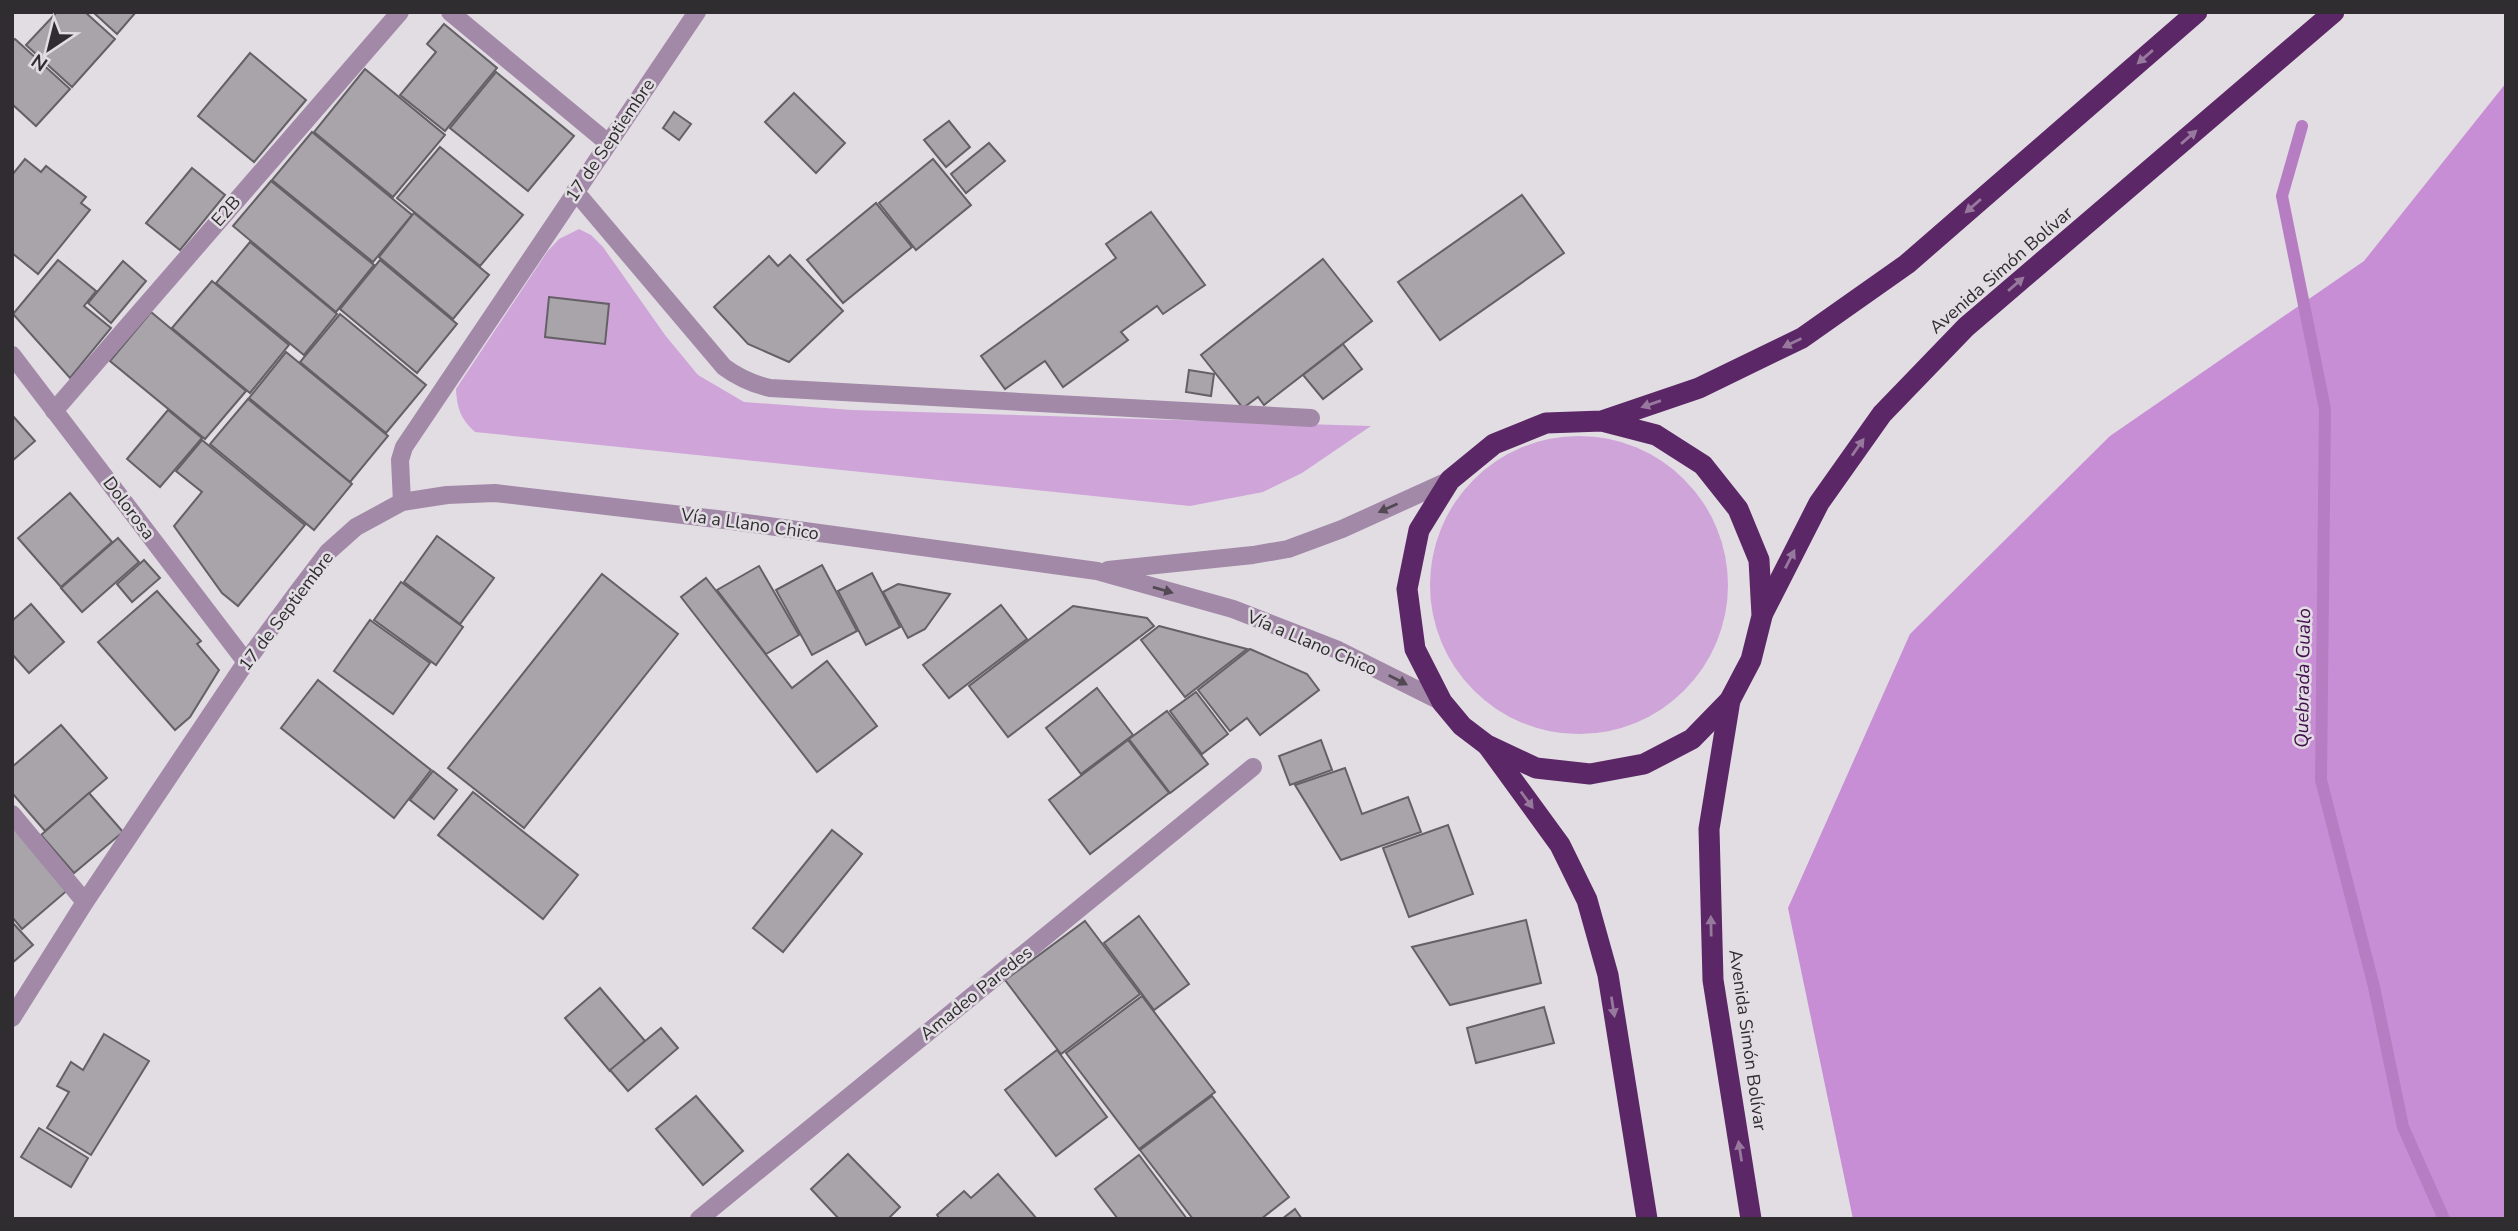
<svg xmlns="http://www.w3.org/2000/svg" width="2518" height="1231" font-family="'Nunito Sans',sans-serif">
<rect width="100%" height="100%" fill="#e2dde3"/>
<g fill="#cfa4d9">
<path d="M579,229L591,235L603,247L665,335L698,375L744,402L852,410L1371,426L1302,473L1263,492L1190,506L475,432C461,419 457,409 456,389L547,252L559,239Z"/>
<circle cx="1579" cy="585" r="149"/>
</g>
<polygon fill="#c88ed5" points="2506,83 2506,1219 1853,1219 1788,908 1910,634 2110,436 2364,261"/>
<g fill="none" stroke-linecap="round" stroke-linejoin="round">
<polyline stroke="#b67dc3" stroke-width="12" points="2302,126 2282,196 2325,409 2321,780 2374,987 2403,1127 2444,1219"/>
</g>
<g fill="#a9a4aa" stroke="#656066" stroke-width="2">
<polygon points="57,12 85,12 115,39 72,87 26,45"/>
<polygon points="93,12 136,12 117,34"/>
<polygon points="444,24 497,68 445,131 400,95 436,52 427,44"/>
<polygon points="15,39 70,89 36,126 12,104 12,41"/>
<polygon points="250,53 306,100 254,162 198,116"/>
<polygon points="365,69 445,135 393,197 314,132"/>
<polygon points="496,72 574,136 528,191 450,128"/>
<polygon points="794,93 845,143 816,173 765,122"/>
<polygon points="674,112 691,124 679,140 663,128"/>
<polygon points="949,121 970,147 946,167 924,140"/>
<polygon points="312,132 412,215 373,262 272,180"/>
<polygon points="989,143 1005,161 966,193 951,174"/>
<polygon points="440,147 523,215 480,266 397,198"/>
<polygon points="25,159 41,172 46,166 86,197 81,203 90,210 38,274 12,253 12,175"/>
<polygon points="933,159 971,205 916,250 879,203"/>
<polygon points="192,168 225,195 180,250 146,223"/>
<polygon points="271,181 374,265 336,312 233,226"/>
<polygon points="1522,195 1564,253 1440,340 1398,282"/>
<polygon points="876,203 912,247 843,303 807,260"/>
<polygon points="1151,212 1205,285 1163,314 1157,306 1121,332 1128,340 1063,387 1045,361 1005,389 981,356 1116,258 1106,244"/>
<polygon points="414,213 489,275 453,319 379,257"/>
<polygon points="250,242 337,314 304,355 216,283"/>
<polygon points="790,255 843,311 789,362 748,344 714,307 769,256 778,266"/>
<polygon points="1323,259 1372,321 1264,405 1258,397 1243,408 1201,355"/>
<polygon points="58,260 96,291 84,306 111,328 70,378 13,314"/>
<polygon points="380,260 457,324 417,373 340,309"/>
<polygon points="123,261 146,281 111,323 88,303"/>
<polygon points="212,281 289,345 250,393 172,328"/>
<polygon points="549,297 609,304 605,344 545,337"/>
<polygon points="151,312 246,391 205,439 110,361"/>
<polygon points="340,314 426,385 386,433 300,362"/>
<polygon points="1343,344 1362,369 1323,399 1303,375"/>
<polygon points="286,352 388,436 350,482 249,398"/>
<polygon points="1189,370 1214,374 1211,396 1186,392"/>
<polygon points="248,399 352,484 314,530 210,444"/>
<polygon points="168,410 202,438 160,487 127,459"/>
<polygon points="12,415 35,441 12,461"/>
<polygon points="202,440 305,525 238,606 222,593 174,526 202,492 176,471"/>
<polygon points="70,493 112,542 61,587 18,538"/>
<polygon points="437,536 494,578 460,624 404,582"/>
<polygon points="118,538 139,562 82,612 61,588"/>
<polygon points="144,560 160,578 132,602 117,584"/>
<polygon points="822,565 857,631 812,655 776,590"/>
<polygon points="759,566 799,635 766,654 717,590"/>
<polygon points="872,573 900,627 866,645 838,591"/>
<polygon points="602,574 678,634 524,828 448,768"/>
<polygon points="706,578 792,688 827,661 877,726 817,772 681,597"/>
<polygon points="401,582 463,627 436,665 374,620"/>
<polygon points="898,584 950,594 925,629 908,638 883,592"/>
<polygon points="157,591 201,641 197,644 219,670 190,717 175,730 98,642"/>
<polygon points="31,604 64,642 29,673 12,654 12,621"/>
<polygon points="1001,605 1027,639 949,698 923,665"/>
<polygon points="1073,606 1147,618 1154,626 1008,737 969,686"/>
<polygon points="370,620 430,663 393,714 334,671"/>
<polygon points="1159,626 1247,649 1185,697 1141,640"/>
<polygon points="1250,649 1307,674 1319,690 1260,735 1247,718 1230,731 1198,690"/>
<polygon points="318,680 431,770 394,818 281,728"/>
<polygon points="1097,688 1133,735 1081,774 1046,728"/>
<polygon points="1196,692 1228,734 1202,754 1170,711"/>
<polygon points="1167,711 1208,764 1170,793 1129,739"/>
<polygon points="61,725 107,778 45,831 12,793 12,767"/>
<polygon points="1128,740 1169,793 1090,854 1049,800"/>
<polygon points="1321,740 1332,770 1290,785 1279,756"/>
<polygon points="1345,768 1362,814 1408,797 1421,832 1341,860 1295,785"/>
<polygon points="433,771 457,790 434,819 410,800"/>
<polygon points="473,792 578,875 543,919 438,835"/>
<polygon points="89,793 123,832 74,873 41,835"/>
<polygon points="12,822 70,888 22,929 12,917"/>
<polygon points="1448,825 1473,894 1409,917 1383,848"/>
<polygon points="832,830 862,854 783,952 753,928"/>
<polygon points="1139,916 1189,984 1154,1010 1104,943"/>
<polygon points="1526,920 1541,983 1450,1005 1412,947"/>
<polygon points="1085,921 1140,994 1061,1054 1005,980"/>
<polygon points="12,922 33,945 12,963"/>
<polygon points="600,988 645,1041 610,1071 565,1018"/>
<polygon points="1142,996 1215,1092 1139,1149 1066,1053"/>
<polygon points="1544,1007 1554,1043 1476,1063 1467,1028"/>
<polygon points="661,1028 678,1048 628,1091 610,1070"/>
<polygon points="104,1034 149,1061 91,1155 47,1128 69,1092 57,1086 71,1062 83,1070"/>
<polygon points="1057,1050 1107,1117 1056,1156 1005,1090"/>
<polygon points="696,1096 743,1151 703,1185 656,1129"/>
<polygon points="1212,1096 1289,1197 1261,1219 1193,1219 1140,1150"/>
<polygon points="39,1128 88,1158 71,1187 21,1157"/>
<polygon points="848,1154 900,1207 888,1219 839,1219 811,1189"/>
<polygon points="1139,1155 1187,1219 1118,1219 1095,1189"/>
<polygon points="998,1174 1037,1219 940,1219 937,1215 964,1191 971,1198"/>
<polygon points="1295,1209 1302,1219 1282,1219"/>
</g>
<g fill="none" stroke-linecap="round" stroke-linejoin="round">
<g stroke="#a289a8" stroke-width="18">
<polyline points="450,12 608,143"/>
<path d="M575,191L724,367C739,378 752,384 770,388L1311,418"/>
<polyline points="12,355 246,662"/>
<polyline points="54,411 400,12"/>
<polyline points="402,502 400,460 404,447 697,12"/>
<polyline points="1108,570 1253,555 1288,549 1342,529 1450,480"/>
<polyline points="12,814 85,902"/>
<polyline points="12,1018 85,902 246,662 299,590 328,552 356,527 402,502 447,495 495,493 717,519 1097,571 1233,609 1338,650 1442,702"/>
<polyline points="699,1219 1253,767"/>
</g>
<g stroke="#5b2766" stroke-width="21">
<polyline points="1602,421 1656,435 1703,465 1738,509 1759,560 1762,616 1751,660 1730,700 1692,739 1644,764 1590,774 1536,768 1487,745 1462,726 1442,702 1415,649 1407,589 1419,530 1450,480 1494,444 1546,423 1602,421 1699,388 1802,338 1907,264 2197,12"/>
<polyline points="1763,613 1819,503 1882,414 1966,327 2334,12"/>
<polyline points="1730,700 1709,829 1713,980 1751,1219"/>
<polyline points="1488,746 1560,845 1587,900 1608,975 1647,1219"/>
</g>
</g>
<defs><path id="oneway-solid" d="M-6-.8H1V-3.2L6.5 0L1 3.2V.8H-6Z" transform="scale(1.75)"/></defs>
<g fill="#98799e">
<use href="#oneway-solid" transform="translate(2145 57) rotate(139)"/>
<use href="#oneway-solid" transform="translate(2189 137) rotate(-41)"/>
<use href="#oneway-solid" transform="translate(1973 206) rotate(139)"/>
<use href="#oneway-solid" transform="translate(2016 284) rotate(-41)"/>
<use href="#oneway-solid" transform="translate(1792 343) rotate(154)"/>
<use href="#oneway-solid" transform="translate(1651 404) rotate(161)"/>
<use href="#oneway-solid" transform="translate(1858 447) rotate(-55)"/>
<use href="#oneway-solid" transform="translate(1790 559) rotate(-63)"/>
<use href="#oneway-solid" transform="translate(1527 800) rotate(54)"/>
<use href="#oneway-solid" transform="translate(1711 926) rotate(-91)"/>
<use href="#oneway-solid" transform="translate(1613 1007) rotate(81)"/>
<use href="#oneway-solid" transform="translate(1740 1151) rotate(-99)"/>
</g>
<g fill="#524953">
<use href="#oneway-solid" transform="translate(1388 508) rotate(156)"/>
<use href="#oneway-solid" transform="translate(1163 590) rotate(16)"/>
<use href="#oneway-solid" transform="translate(1398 680) rotate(27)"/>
</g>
<g text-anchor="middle" stroke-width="5" stroke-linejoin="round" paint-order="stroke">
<g font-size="18" fill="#2f2d2f" stroke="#e2dde3">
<text transform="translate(610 140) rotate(-56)" y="6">17 de Septiembre</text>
<text transform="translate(226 211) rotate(-49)" y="6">E2B</text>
<text transform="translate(2001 270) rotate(-41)" y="6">Avenida Simón Bolívar</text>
<text transform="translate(129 508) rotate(53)" y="6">Dolorosa</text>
<text transform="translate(750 524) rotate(8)" y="6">Vía a Llano Chico</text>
<text transform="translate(286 611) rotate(-53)" y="6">17 de Septiembre</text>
<text transform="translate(1312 643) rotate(23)" y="6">Vía a Llano Chico</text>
<text transform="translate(976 993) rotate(-39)" y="6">Amadeo Paredes</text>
<text transform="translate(1748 1040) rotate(82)" y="6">Avenida Simón Bolívar</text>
</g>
<g font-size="19" font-style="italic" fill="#440f4f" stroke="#e2dde3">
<text transform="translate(2302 678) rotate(-89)" y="7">Quebrada Gualo</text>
</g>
</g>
<rect width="2518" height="1231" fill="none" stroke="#2f2d2f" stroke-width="28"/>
<g transform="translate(49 49) rotate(215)" stroke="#e2dde3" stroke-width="5" paint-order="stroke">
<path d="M0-5L12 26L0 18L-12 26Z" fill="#2f2d2f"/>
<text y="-10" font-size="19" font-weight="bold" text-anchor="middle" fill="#2f2d2f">N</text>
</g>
</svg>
